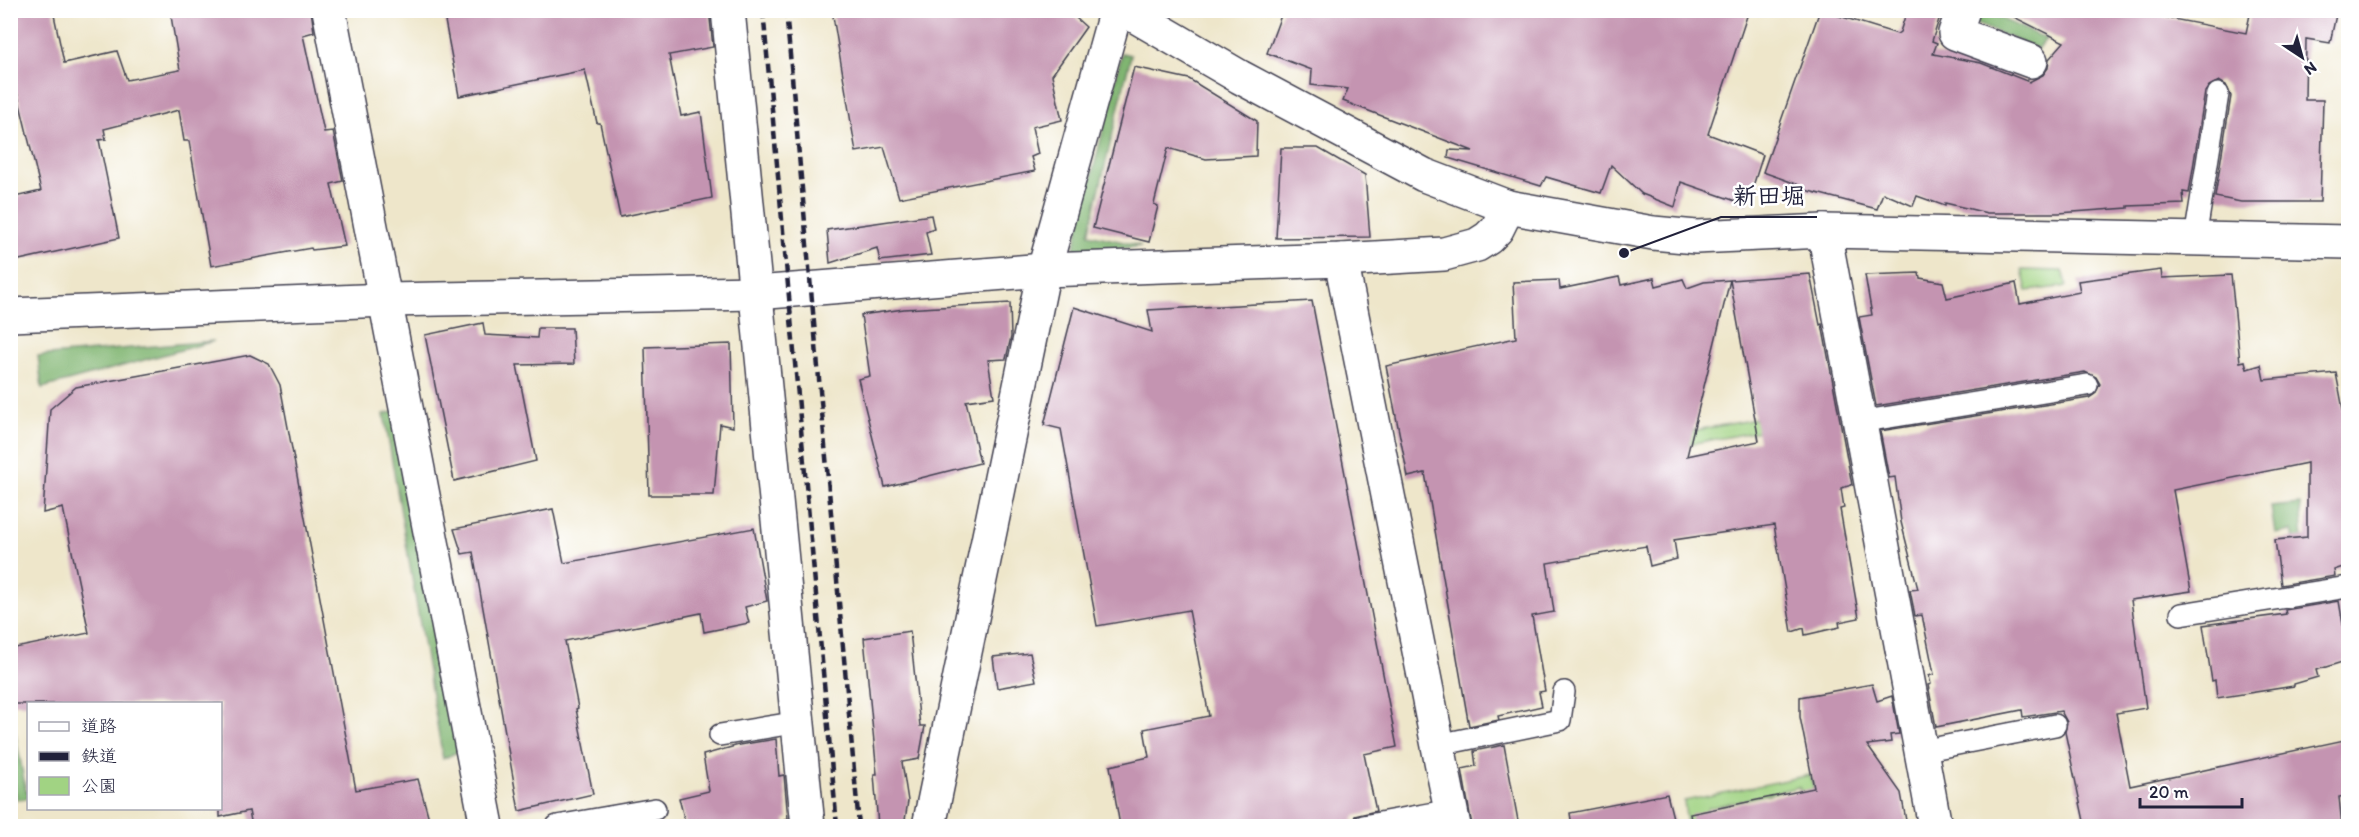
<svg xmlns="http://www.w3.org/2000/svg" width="2359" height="837" font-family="Itim,'Klee One',sans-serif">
<rect width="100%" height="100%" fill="#fff"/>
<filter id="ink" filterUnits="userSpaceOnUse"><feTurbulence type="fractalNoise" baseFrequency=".0167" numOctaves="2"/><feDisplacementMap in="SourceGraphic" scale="12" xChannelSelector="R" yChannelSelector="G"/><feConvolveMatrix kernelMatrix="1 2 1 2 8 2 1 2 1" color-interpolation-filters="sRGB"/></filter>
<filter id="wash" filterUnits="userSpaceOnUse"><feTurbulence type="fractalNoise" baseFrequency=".008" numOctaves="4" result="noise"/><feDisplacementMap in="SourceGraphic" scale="24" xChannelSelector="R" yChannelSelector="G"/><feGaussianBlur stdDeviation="1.35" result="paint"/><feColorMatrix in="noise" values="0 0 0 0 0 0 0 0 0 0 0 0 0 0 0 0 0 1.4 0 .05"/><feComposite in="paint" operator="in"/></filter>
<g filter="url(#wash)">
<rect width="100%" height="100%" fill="#eee6ca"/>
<g fill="#a1d383" stroke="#627a5f" stroke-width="1.5">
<polygon points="2022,270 2062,271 2067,286 2027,291"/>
<polygon points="1826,406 1829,418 1512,477 1508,465"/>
<polygon points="1810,775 1816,797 1804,801 1799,787 1708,808 1711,826 1687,826 1684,801"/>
</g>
<g fill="#80b571" stroke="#516c56" stroke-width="1.5">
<polygon points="1973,11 1985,11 2046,39 2038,49 1969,21"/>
<polygon points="1122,53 1131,55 1089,234 1141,246 1086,253 1074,248"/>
<polygon points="214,341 42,388 38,356"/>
<polygon points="396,411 459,751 443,759 384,414"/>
<polygon points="2300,504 2304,551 2297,552 2292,531 2275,534 2271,507"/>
<polygon points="11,710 26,791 28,791 28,798 17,800 11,768"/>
</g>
<g id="blocks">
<g fill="#c494b1" fill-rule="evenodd">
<polygon points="10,10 53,10 64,63 117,51 127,80 180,70 170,10 311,10 314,32 303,35 324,132 333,131 343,181 331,184 345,246 312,250 311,248 211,266 189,141 184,141 179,110 104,129 106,139 99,140 119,238 10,262 10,198 41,191 17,92 10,92"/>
<polygon points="443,10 709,10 713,47 669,55 681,116 701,112 712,198 620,217 600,123 597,123 585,70 459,96"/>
<polygon points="832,10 1067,10 1086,27 1052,75 1062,120 1032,127 1038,154 1031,157 1035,171 899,198 884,147 856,152"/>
<polygon points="1283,10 1749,10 1708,134 1763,155 1747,205 1681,182 1675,207 1642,194 1611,165 1601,193 1546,177 1541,186 1448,158 1449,150 1473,151 1343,101 1348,89 1311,85 1312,70 1267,53"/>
<polygon points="1820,10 1897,34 1900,32 1907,10 1942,10 1932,41 1937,43 1933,54 1981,63 2029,82 2043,75 2048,68 2049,59 2064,42 2000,10 2152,10 2152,15 2246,33 2251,10 2337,10 2330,43 2306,39 2305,100 2323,100 2320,202 2241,202 2215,197 2231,96 2226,85 2219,81 2209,86 2205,92 2189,193 2183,192 2184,204 2128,206 2128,208 2059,213 1987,213 1945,203 1945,206 1917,196 1913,206 1883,193 1877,209 1805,190 1805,187 1763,172"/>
<polygon points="1134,67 1189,79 1257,121 1256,156 1206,159 1168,148 1154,204 1158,206 1149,242 1093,228"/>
<polygon points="1281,148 1318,148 1365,175 1370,237 1276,238"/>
<polygon points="931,215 934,229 926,232 931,255 880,261 877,248 830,263 827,230"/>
<polygon points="2161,270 2162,278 2231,275 2240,362 2245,361 2247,369 2261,365 2264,380 2336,373 2349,440 2349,565 2334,570 2335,576 2281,585 2275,540 2307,537 2307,463 2173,490 2191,591 2131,600 2146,708 2116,713 2130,786 2344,740 2349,753 2349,795 2339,797 2342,826 2085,826 2065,732 2067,722 2061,711 2023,717 2022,710 1936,727 1928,685 1931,684 1929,676 1934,674 1922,615 1915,616 1910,590 1918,589 1901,522 1895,477 1889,478 1880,431 2089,398 2095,394 2100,384 2096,377 2085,372 1876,406 1859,317 1872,315 1865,275 1919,273 1920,278 1943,282 1947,298 2016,283 2020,304 2080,292 2078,281"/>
<path d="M1810,274L1820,325L1822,324L1852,485L1841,488L1844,508L1840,509L1859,618L1839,622L1840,627L1805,635L1804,628L1792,632L1774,525L1674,540L1677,559L1650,566L1646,546L1547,563L1554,612L1532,616L1545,691L1539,692L1542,706L1498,716L1499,720L1469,726L1425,473L1408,477L1386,366L1516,338L1513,282L1559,280L1560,289L1619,277L1621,285L1654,278L1656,286L1683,279L1687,288L1704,282ZM1730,280L1759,441L1687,456Z"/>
<polygon points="1312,301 1397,747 1364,754 1376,811 1355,816 1351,826 1120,826 1110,766 1149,757 1144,729 1209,716 1189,610 1097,626 1061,429 1044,425 1074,307 1152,332 1148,310"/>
<polygon points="1010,303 1011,337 1006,359 988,360 994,397 966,401 980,463 885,487 858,379 870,376 861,315 904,309"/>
<polygon points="483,323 485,335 537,338 538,328 572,328 574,364 517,365 536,461 454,481 425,335"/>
<polygon points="731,344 733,427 720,424 714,495 649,495 645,347"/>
<polygon points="250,355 269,364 280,385 356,790 418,779 431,826 252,826 249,811 220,817 220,704 10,704 10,649 89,633 63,508 43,513 50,409 76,387"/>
<polygon points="553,509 564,563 754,528 767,601 745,607 749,623 704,632 701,613 565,641 578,708 576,709 593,794 519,811 473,552 462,554 454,529"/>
<polygon points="2339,601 2349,660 2316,670 2318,677 2294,684 2294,686 2217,698 2215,680 2212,681 2203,625 2286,614 2285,610"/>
<polygon points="910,631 920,726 925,726 919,759 902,762 908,801 904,826 878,826 874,774 877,774 864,638"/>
<polygon points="1030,653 1036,681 997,688 993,657"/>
<polygon points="1872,684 1877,701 1892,696 1899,734 1890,735 1891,742 1867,745 1901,793 1907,826 1692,826 1690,814 1814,788 1800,717 1800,697"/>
<polygon points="776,739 779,776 784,775 788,819 785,819 786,826 686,826 679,798 709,791 703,755 739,745"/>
<polygon points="1504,745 1519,826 1472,826 1462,769 1476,766 1474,751"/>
<polygon points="1667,794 1675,826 1572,826 1570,813"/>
</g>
</g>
</g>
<g filter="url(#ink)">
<use href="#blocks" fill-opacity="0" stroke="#413f50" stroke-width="1.5"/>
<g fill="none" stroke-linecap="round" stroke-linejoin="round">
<defs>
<g id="service">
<polyline points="2195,239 2218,94"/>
<polyline points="1859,422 2087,385"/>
<polyline points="2181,614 2348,587"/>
<polyline points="720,735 799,722"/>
<polyline points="1438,745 1560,720 1564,692"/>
<polyline points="1921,751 2055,725"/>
<polyline points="557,826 655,809"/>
<polyline points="1363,826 1451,810"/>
</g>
<g id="minor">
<polyline points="329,10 487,826"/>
<polyline points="728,10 808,826"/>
<polyline points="1963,10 1955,33 2031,61"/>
<polyline points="1824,231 1935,826"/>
<polyline points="1341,260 1454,826"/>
<polyline points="929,826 1044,270 1116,10"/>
</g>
<g id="tertiary">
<polyline points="1125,10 1240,77 1424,175 1508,207 1653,233 1696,237 1824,231 2348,242"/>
<polyline points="10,315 387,300 756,293 1044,270 1341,260 1444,254 1477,245 1488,238 1497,229 1508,207"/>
</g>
</defs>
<use href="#service" stroke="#413f50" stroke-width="24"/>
<use href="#minor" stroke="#413f50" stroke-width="36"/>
<use href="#tertiary" stroke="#413f50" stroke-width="36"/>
<use href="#service" stroke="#fff" stroke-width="21"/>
<use href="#minor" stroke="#fff" stroke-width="33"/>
<use href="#tertiary" stroke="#fff" stroke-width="33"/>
<g stroke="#22223b" stroke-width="4.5" stroke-dasharray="9 4.5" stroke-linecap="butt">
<polyline points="763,10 837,826"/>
<polyline points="786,10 859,826"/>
</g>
</g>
</g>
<path fill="none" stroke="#22223b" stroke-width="2" d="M1624 253L1721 217H1817"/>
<circle fill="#22223b" stroke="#fff" stroke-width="2" cx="1624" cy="253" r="6"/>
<g font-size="24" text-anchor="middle" font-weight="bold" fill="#22223b" stroke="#fff" stroke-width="5" stroke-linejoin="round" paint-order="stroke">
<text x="1769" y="204">新田堀</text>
</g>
<rect width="2359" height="837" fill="none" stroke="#fff" stroke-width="36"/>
<rect x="27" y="702" width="195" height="108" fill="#ffffff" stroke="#a7a7b1" stroke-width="1.5"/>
<rect x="39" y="722" width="30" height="9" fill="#ffffff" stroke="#a7a7b1" stroke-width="1.5"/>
<text x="81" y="732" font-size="18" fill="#22223b">道路</text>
<rect x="39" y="752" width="30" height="9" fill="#22223b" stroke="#a7a7b1" stroke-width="1.5"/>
<text x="81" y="762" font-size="18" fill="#22223b">鉄道</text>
<rect x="39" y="777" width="30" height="18" fill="#a1d383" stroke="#a7a7b1" stroke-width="1.5"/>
<text x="81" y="792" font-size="18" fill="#22223b">公園</text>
<g transform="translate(2302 57) rotate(144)" stroke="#ffffff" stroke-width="4.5" paint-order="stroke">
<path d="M0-4.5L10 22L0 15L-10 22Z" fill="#22223b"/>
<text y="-9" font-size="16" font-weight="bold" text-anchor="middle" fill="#22223b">N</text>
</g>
<path d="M2140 798v9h102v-9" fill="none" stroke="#22223b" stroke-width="3"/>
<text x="2149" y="798" font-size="18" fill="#22223b" stroke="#ffffff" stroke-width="4.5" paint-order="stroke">20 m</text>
</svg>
